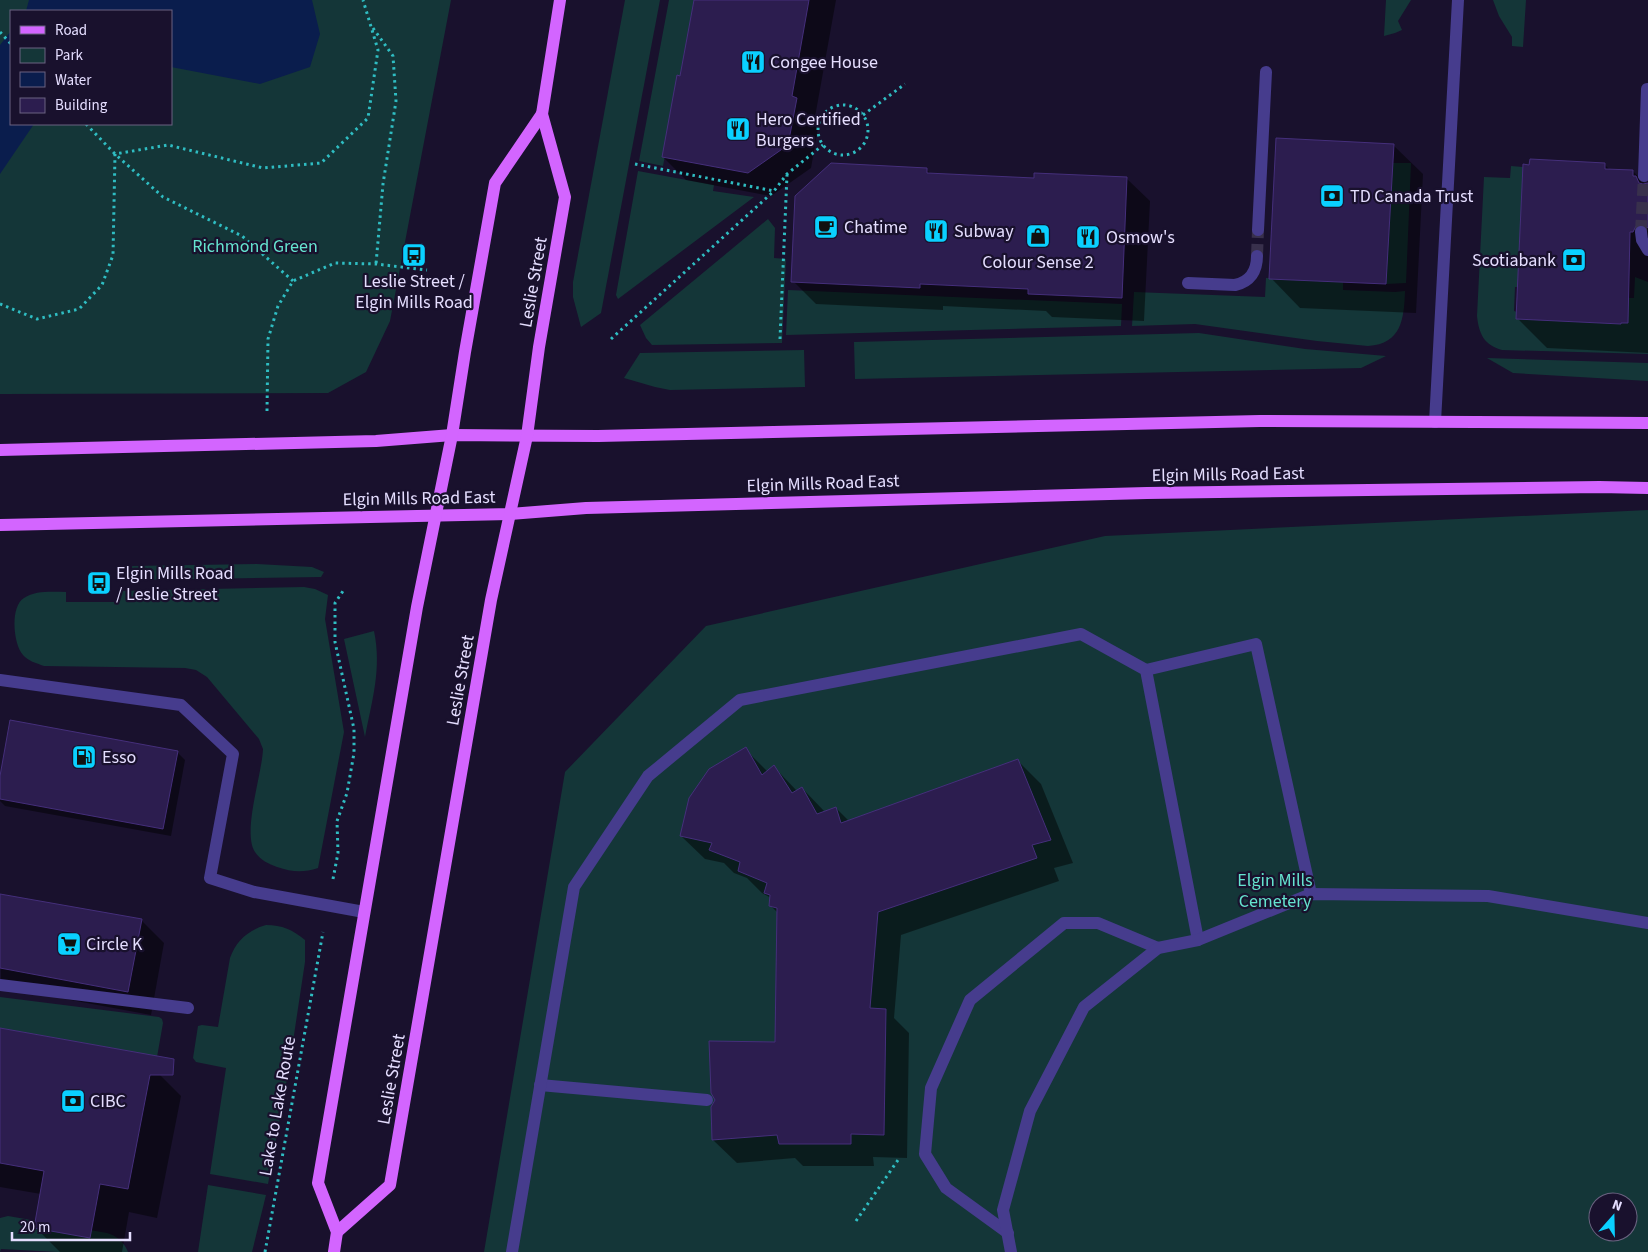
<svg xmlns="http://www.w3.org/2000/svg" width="1648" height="1252" font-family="'Source Sans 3',sans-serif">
<rect width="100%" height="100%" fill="#19112d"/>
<g fill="#143638" fill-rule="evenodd">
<path d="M0,0H451L390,321L366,372L328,393L0,394ZM11,11H171V124H11Z"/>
<polygon points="625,0 660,0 601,313 581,327 573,297 573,282"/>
<polygon points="669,0 699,0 680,76 663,166 639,161"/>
<polygon points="1386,0 1411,0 1398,21 1402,30 1395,33 1384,36"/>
<polygon points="1493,0 1526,0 1523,47 1512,46 1512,37 1499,16"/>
<polygon points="1393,163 1411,163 1406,283 1386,284"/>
<path d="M1511,166L1523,167L1518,287H1515L1514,311L1517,312V319L1621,324V323H1627L1628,298H1634L1635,277L1648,282V354L1502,350C1484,345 1479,334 1477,316L1484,177L1510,178Z"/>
<polygon points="638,171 714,185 713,191 754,197 618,299 616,295"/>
<polygon points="768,219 775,228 774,258 786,259 782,343 652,345 646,338 640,325"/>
<path d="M1266,278L1343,282V290L1395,292L1405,291C1404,318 1402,344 1368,346L1317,341L1195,324L1132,326L1134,292L1265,297Z"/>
<polygon points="788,290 1122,304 1121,326 786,335"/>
<polygon points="1199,333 1305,349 1386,356 1361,368 855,379 854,342"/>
<polygon points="804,350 805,387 670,390 655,387 624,378 640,353"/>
<polygon points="1487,358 1648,363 1648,381 1513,373"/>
<path d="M1648,510V1252H484L565,772L706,626L1105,536ZM1598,1202H1628V1232H1598Z"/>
<polygon points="257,564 312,567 324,572 321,577 133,580 132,566"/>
<path d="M304,587L315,589L328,595L325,619L344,732L318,868C303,873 292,872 277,867C269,864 260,860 255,852C242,832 262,775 263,749L259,739L207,677L196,670L185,668L44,666C36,663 28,661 23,655C13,644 10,606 24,598C36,590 53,592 66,592V602H118V591Z"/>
<path d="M374,631C382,669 372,700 365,737L344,639Z"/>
<path d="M266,925C282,925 293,930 305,940V962L289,1068L268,1184L210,1174L226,1068L196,1062L193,1058L198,1026L202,1025L218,1027L230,958C236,941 248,930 266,925Z"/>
<polygon points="0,997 159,1017 162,1019 163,1023 157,1057 134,1052 0,1028"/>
<polygon points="208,1185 266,1195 252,1252 198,1252"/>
<path d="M8,1216L107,1233C117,1236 124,1242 128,1252H58L1,1249L0,1252V1218Z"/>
</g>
<g fill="#0a1d4d">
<polygon points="29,0 312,0 320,34 310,67 260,84 171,67 171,11 26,11"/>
<polygon points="11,31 11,124 34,124 0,174 0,45"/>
</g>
<g fill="#0007">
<polygon points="695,0 836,0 815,117 819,122 811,168 771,196 686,180 663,157 681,77"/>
<polygon points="1393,145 1423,174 1416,313 1300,308 1271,278"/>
<polygon points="1604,164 1610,170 1633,171 1646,185 1648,184 1648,353 1547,348 1518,319"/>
<polygon points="926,169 931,174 1035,179 1126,178 1150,201 1144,321 1052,317 1046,311 943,306 943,310 816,304 793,281"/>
<polygon points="745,749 768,772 774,767 797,791 802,788 825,812 836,808 849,821 1018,761 1041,784 1073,863 1054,868 1059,881 901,935 894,1018 909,1033 907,1158 873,1157 874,1166 803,1166 795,1158 737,1163 713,1140 776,1043 778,913 771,906 771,898 762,893 747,878 734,873 724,863 705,859 681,836"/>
<polygon points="177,752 185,760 171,836 5,806 0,801 0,782"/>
<polygon points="0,895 141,920 164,943 151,1015 1,987"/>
<polygon points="0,1029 151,1066 181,1096 157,1218 129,1212 122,1252 60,1252 36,1228 41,1194 0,1187"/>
</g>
<g fill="#2c1d4f" stroke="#452f7b">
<polygon points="694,0 809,0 792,96 797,98 788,145 748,173 662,157 677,75 680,76"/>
<polygon points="1276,138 1394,144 1386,284 1269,279"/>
<polygon points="1530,159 1605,163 1605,169 1633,170 1633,176 1636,176 1639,183 1643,184 1648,183 1648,228 1645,225 1640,224 1636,226 1633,232 1630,232 1628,323 1621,323 1621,324 1516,319 1523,164 1529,165"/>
<polygon points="831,163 927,168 927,173 1034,178 1034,173 1127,177 1122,298 1028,294 1028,289 920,284 920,288 791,282 795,196"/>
<polygon points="10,720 178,751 163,829 0,799 0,776"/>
<polygon points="746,747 762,775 774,765 792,793 802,787 817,814 836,807 841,823 1018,759 1051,840 1032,845 1037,858 878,912 870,1008 886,1009 884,1135 851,1134 851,1144 779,1144 777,1135 712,1140 711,1107 715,1100 711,1093 709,1041 775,1042 777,908 769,906 770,895 764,893 767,883 738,871 740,862 709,850 712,843 680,836 689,798 709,769"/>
<polygon points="0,894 142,919 128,992 0,968"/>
<polygon points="0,1028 174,1059 173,1075 150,1075 128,1189 100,1184 90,1238 34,1228 44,1171 0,1163"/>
</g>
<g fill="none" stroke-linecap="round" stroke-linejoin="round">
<g stroke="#38304c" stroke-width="12" stroke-dasharray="12 6" stroke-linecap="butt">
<polyline points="1641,232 1644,176"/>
<polyline points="1257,256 1258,230"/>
</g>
<g stroke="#2fbdc2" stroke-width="3" stroke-dasharray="2.5 4" stroke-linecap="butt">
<polyline points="373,28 393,56 396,101 383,184 376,264"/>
<polyline points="0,32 11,44"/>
<circle cx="843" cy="130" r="25"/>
<polyline points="863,115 905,84"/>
<polyline points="86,124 115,154 163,197 242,236 293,281"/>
<polyline points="635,164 774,191"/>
<polyline points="0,304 37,319 79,309 102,285 113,255 115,154 168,145 263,168 321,163 368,118 378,50 363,0"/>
<polyline points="611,339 774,191 787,174 823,145"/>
<polyline points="780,339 787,175"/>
<polyline points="267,411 268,339 278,306 293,281 335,263 376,264 427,270"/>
<polyline points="333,879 338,853 337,821 347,793 354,753 354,729 335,642 335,603 343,591"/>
<polyline points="856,1221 898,1160"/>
<polyline points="265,1252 323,932"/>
</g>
<g stroke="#463c8d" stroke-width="12">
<polyline points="1644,176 1647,89"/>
<polyline points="1258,230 1266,72"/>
<polyline points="1641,232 1642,240 1648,250"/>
<path d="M1188,283L1235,285C1250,282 1257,271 1257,256"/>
<polyline points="1435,422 1458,0"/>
<polyline points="1146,670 1256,644 1311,894"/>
<polyline points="0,680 181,705 233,754 210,878 254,892 364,912"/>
<polyline points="0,985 188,1008"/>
<polyline points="540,1085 707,1100"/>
<polyline points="1008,1233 946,1188 925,1154 931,1088 970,1000 1064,923 1098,923 1158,948"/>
<polyline points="512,1252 574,887 648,776 740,700 1081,634 1146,670 1198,940"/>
<polyline points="1011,1252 1003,1210 1030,1111 1084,1007 1158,948 1198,940 1311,894 1488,896 1648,923"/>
</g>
<g stroke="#d365ff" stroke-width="12">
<polyline points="0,450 376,441 452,435 598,436 1260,421 1648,423"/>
<polyline points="0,525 510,514 586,508 1147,493 1599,487 1648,488"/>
<polyline points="337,1232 390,1185 491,600 527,436 539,347 565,197 542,114 560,0"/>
<polyline points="334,1252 337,1232 318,1183 417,607 452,435 465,352 495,183 542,114"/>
</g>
</g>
<defs>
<symbol id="restaurant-square" viewBox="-11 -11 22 22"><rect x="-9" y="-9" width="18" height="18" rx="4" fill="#0ad0ff" stroke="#19112d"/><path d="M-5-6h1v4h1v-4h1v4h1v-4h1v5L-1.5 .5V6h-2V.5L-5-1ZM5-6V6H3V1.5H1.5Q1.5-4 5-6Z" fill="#111"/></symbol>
<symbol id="bank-square" viewBox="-11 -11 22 22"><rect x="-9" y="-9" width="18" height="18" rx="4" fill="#0ad0ff" stroke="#19112d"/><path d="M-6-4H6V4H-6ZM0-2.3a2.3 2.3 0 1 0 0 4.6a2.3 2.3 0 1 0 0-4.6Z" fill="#111"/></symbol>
<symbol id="cafe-square" viewBox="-11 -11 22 22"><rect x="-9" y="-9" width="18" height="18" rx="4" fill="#0ad0ff" stroke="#19112d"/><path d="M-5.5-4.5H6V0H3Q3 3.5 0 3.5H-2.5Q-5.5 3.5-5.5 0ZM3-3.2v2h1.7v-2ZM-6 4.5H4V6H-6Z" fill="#111"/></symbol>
<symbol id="shop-square" viewBox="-11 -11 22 22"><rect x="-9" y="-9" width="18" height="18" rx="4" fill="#0ad0ff" stroke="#19112d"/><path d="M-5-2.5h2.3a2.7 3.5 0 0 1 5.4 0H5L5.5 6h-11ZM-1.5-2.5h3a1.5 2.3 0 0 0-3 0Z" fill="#111"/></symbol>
<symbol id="bus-square" viewBox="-11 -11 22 22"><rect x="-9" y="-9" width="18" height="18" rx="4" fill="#0ad0ff" stroke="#19112d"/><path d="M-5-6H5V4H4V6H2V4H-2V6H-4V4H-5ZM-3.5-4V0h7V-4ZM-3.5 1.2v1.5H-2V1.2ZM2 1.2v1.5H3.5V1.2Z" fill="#111"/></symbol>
<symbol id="fuel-square" viewBox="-11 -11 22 22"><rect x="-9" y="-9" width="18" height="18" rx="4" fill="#0ad0ff" stroke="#19112d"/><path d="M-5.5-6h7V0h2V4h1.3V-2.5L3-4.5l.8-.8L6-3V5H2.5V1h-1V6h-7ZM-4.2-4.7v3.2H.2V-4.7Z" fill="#111"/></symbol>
<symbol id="supermarket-square" viewBox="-11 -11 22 22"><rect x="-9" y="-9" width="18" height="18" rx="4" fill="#0ad0ff" stroke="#19112d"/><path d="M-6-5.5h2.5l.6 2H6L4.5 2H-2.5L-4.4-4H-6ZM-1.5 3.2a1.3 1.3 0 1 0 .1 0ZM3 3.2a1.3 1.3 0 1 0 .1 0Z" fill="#111"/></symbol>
</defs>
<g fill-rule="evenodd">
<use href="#restaurant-square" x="739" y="48" width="28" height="28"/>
<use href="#restaurant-square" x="724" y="115" width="28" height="28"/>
<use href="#bank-square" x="1318" y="182" width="28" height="28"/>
<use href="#cafe-square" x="812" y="213" width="28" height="28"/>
<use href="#restaurant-square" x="922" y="217" width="28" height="28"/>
<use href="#shop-square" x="1024" y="222" width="28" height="28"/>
<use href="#restaurant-square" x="1074" y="223" width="28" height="28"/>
<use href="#bus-square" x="400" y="241" width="28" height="28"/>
<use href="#bank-square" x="1560" y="246" width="28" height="28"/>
<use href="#bus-square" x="85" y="569" width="28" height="28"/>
<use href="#fuel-square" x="70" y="743" width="28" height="28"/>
<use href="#supermarket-square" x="55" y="930" width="28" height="28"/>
<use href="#bank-square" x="59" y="1087" width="28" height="28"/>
</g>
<g text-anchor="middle" stroke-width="4.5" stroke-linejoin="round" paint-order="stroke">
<g font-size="18" fill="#e5deff" stroke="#19112d" text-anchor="start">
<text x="770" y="68">Congee House</text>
<text x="756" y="125">Hero Certified<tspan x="756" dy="21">Burgers</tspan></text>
<text x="1350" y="202">TD Canada Trust</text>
<text x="844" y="233">Chatime</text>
<text x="954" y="237">Subway</text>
<text x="1106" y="243">Osmow's</text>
<text x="1556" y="266" text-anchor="end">Scotiabank</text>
<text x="1038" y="268" text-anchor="middle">Colour Sense 2</text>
<text x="414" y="287" text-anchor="middle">Leslie Street /<tspan x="414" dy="21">Elgin Mills Road</tspan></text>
<text x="116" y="579">Elgin Mills Road<tspan x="116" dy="21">/ Leslie Street</tspan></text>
<text x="102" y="763">Esso</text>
<text x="86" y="950">Circle K</text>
<text x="90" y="1107">CIBC</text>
</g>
<g font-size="18" fill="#65e3cf" stroke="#19112d">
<text x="255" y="252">Richmond Green</text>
<text x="1275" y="886">Elgin Mills<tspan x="1275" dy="21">Cemetery</tspan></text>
</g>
<g font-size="18" fill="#e5deff" stroke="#19112d">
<text transform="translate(533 282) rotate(-80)" y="6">Leslie Street</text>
<text transform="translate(1228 474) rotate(-1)" y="6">Elgin Mills Road East</text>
<text transform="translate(823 483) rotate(-2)" y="6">Elgin Mills Road East</text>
<text transform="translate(419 498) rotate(-1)" y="6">Elgin Mills Road East</text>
<text transform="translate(460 680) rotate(-80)" y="6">Leslie Street</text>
<text transform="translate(391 1079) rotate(-80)" y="6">Leslie Street</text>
<text transform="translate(277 1106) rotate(-80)" y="6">Lake to Lake Route</text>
</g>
</g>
<rect x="10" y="10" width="162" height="115" fill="#19112d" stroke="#6b6381"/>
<rect x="20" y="26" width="25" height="8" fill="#d365ff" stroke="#6b6381"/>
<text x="55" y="35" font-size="15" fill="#e5deff">Road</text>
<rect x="20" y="48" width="25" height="15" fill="#143638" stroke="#6b6381"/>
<text x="55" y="60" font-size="15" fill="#e5deff">Park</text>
<rect x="20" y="72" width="25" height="15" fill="#0a1d4d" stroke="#6b6381"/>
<text x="55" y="85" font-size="15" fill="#e5deff">Water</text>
<rect x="20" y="98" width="25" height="15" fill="#2c1d4f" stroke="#6b6381"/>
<text x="55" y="110" font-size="15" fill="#e5deff">Building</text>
<g transform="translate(1613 1217) rotate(20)"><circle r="24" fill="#19112d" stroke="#6b6381"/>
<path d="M0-4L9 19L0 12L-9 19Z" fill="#0ad0ff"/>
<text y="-8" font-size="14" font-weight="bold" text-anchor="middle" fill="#e5deff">N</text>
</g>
<path d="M12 1232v8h118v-8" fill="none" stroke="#e5deff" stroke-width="2.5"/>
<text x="20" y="1232" font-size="15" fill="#e5deff" stroke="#19112d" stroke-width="4" paint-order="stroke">20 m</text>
</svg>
